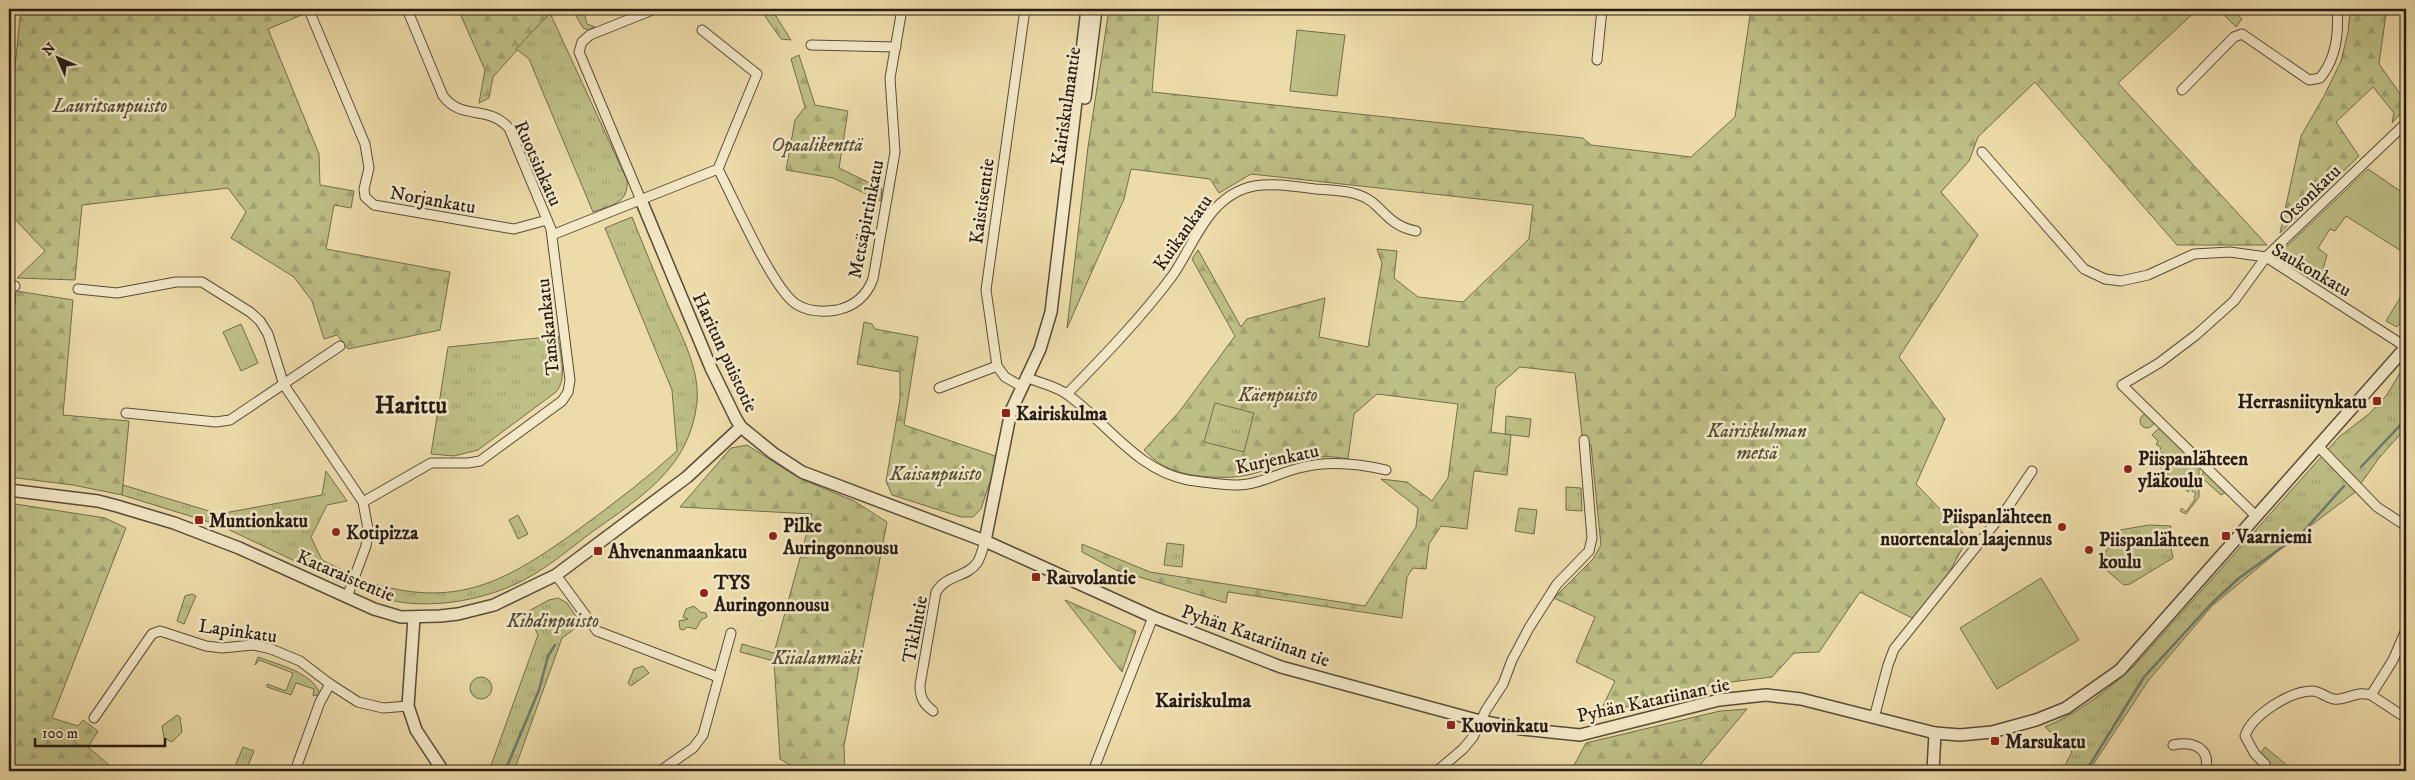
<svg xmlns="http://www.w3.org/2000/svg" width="2415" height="780" font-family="'IM FELL DW Pica',serif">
<defs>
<pattern id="forest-firs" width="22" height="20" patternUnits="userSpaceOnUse" patternTransform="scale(1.25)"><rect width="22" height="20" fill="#bdbf85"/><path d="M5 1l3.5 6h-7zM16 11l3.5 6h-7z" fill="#a2a472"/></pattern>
<pattern id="park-tufts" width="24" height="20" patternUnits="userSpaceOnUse" patternTransform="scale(1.25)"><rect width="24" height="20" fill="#bdbf85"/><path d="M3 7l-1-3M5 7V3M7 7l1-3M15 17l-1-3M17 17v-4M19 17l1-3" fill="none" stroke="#a2a472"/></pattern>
</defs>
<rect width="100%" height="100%" fill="#eddca9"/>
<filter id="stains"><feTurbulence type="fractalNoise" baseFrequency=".004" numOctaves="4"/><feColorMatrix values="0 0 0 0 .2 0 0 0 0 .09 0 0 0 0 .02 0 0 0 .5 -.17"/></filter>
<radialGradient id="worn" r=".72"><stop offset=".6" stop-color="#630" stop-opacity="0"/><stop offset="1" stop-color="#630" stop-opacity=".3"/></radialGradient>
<g fill="#bdbf85" stroke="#726d4e">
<polygon points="1297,30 1345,35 1337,96 1290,91"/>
<polygon points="2368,169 2406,195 2406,254 2346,216 2335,231 2330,229 2318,248 2327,255 2320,280 2279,254"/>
<polygon points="2406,288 2406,315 2397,327 2386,321"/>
<polygon points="241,324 258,363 241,371 223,332"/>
<circle cx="2147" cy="421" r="7"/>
<polygon points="2158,429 2163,429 2199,466 2199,497 2186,514 2180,511 2182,508 2186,512 2195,499 2194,497 2196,494 2190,489 2188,492 2180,485 2182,482 2177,477 2174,480 2159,466 2167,457 2159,450 2161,448 2156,444 2158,441 2152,435"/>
<polygon points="2204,471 2226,492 2221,495 2201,477"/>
<polygon points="2041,578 2079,640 1997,689 1960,628"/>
<path d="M258,657C279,665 312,672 320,694L313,696L314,689L296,683L291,695L267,687V684L286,691L293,673L259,660L255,665Z"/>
</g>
<g fill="url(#forest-firs)" stroke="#726d4e">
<polygon points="21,9 302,9 304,14 268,29 319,154 320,185 354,191 351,208 334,205 326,249 450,272 440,330 348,349 337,335 324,339 312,301 294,277 231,238 246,212 228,188 82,205 75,280 17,278 45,251 9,213 9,124"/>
<polygon points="458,9 548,9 550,13 493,77 489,98 479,103 485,70"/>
<polygon points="572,9 583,9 587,24 595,27 588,30 583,28"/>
<polygon points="760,9 775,9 774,13 791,40 781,39"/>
<path d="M1109,9H1159L1152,92L1583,138L1591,145L1691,157L1735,117L1751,9H2198L2118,83L2267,245H2177L2035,82L1978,137L1969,161L1941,192L1978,235L1899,357L1945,419L1916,484L1968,538L1935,598L1912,618L1860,592L1819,652L1794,653L1772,677L1715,684L1599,714L1615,681L1576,662L1595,617L1554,598L1593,559L1601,545L1591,445L1583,444L1575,373L1520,367L1496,388L1491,432L1511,435L1507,475L1474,471L1467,529L1441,526L1429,544L1426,569L1413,568L1407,577L1402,618L1228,592L1226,603L1116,570L1082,552V544L1150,572L1365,606L1416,527L1418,508L1381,479L1407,482L1432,501L1448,478L1458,404L1377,394L1354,414L1348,459C1310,451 1284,466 1248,475C1228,480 1186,477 1168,468C1159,464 1151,457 1144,450L1179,412L1235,336L1192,259L1198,250L1241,327L1247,319L1325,298L1319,337L1368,347L1382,263L1377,249L1397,251L1394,278L1418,297L1463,302L1529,239L1533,205L1251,174L1219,193L1210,179L1131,169L1124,199L1067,328L1088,147Z"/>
<polygon points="2218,9 2231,9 2242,19 2236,27"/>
<polygon points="2350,12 2386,14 2379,64 2401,95 2406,96 2406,107 2392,123 2394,113 2373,87 2336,122 2359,156 2280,233 2301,136 2324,96 2341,61 2348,32"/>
<polygon points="799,55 815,105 848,111 839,168 882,189 881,201 833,178 786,170 795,120 805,107 791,59"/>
<polygon points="16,291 73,300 63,415 129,421 122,495 73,485 9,477 9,371"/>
<polygon points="864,322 872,324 875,329 918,337 904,425 998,457 981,509 973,517 961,517 892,495 886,481 900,399 900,372 857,364"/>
<polygon points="747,445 799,478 854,501 887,522 844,746 845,771 800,771 780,759 774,661 740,652 742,644 774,653 812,514 680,507 731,448"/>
<polygon points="9,503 105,518 126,528 52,718 78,726 83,720 98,731 88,747 116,771 9,771"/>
<polygon points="1065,600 1136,631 1122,672"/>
<polygon points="1747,709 1695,771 1571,771 1586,743 1720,711"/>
</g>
<g fill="url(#park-tufts)" stroke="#726d4e">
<path d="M550,13L627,180C629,204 611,205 593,212L529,59L516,49Z"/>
<path d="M632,217C644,247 656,276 668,305C681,335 700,369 697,402C690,468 641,497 592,532C572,547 552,564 531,576C487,602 414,615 367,592L364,587L365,581C457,611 507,581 579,529C613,504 646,479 677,451L672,390L605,228Z"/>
<path d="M558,336C560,353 568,378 556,392L478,450L454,456L431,454L448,347Z"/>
<path d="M2406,363V428L2379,458L2354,493L2289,542L2212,606L2148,681L2089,771H2062L2072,752L2045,727C2079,713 2109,689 2135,665L2339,437L2369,414L2386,396Z"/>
<polygon points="1215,403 1254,413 1244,452 1204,442"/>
<polygon points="1506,416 1531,419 1529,437 1505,434"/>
<polygon points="326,471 347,501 327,505 311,537 322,560 345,571 339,582 219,525 122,495 123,485 219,514 322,495"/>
<polygon points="1566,487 1581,488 1582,511 1566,510"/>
<polygon points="1519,508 1537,510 1534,534 1515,531"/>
<polygon points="518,515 528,534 518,539 509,520"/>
<polygon points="2149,525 2171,526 2169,539 2173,558 2130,584 2124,585 2098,563 2120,530"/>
<polygon points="1167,543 1184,545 1182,567 1164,565"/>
<polygon points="192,594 196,596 184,624 177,621 185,596"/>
<polygon points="558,598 567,603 581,624 562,638 514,771 489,771 538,635 527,612 549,600"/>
<polygon points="694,606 700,612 706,613 707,617 701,620 696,629 687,627 684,630 680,629 679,621 688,619 683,617 686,609"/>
<polygon points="643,666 649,673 631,686 628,683 634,669"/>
<circle cx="481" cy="688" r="11"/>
<polygon points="177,715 180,717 182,732 172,742 164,738 162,726"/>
<polygon points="243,747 254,751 246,771 233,771"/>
<polygon points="2265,747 2294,771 2270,771 2256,759"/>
</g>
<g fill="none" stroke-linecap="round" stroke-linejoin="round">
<g stroke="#6c7a72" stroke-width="2.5">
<polyline points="2361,467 2406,419"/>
<polyline points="505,771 539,690 548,656 555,645"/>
<polyline points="2086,771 2144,677 2211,604 2239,578 2302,533 2344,486"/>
</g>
<defs>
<g id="minor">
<polyline points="311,9 311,15 365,144 369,168 364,189 365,197 374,205 514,229 547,220"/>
<polyline points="811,45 896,47"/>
<polyline points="1597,60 1602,9"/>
<path d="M2182,90L2234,37L2242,34L2309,80L2320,78C2336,59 2339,33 2337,9"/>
<polyline points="1982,152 2084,269 2105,279 2121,281 2148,275 2194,254 2230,252 2266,257 2406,347"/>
<path d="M718,169C734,199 772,288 796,304C808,312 824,312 837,310C855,306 867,295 873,279L895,152L890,78L902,9"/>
<polyline points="641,200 579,52 582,42 590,35 655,9"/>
<polyline points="552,235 718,169 757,74 702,30"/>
<polyline points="9,285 15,286"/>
<polyline points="78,289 117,293 176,282 202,282 250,312 260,321 268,334 284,385 363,502 368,529 366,546 347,597"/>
<path d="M1026,377C1039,383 1057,386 1068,395C1107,423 1138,471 1188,480C1203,482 1222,485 1237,485C1258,485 1279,473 1299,468C1328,460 1357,463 1386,470"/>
<polyline points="1021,386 1005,377 997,366 986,290 1025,9"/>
<polyline points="939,388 997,366"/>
<path d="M1067,394C1104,356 1141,318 1173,275C1186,256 1195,234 1209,216C1239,177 1271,183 1315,189C1328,190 1343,190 1356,194C1382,201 1384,225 1416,231"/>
<polyline points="126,413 216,422 230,420 340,346"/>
<polyline points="2318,446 2377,507 2406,526"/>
<path d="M363,502L431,463H468L480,461L562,401L568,392L570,380L551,229L509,128C487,104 462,121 443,96L407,9"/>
<polyline points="2256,516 2122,385 2159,363 2196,335 2234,301 2266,257 2406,123"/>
<polyline points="556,575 597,631 718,677"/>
<polyline points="2406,630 2393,660 2371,695 2406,718"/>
<path d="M933,711C923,703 920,698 920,685L936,592C947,574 966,578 977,563C981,557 983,548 985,541"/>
<polyline points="94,718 152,634 160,631 206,646 222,648 253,645 271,649 300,661 330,684 358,702 383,708 408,706"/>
<polyline points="1874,718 1888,665 1894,649 2008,507 2032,471"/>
<path d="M2173,745C2193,741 2212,748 2205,771"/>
<polyline points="295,771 320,702 330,684"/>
<polyline points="660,771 693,748 703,735 731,633"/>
<polyline points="1093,771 1153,617"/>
<polyline points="1437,771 1463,749 1473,737 1486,710 1503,684 1512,660 1529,628 1557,584 1589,551 1592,538 1584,440"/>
<path d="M2262,771L2265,764L2255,754L2245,736C2252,715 2290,691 2312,691C2321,691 2326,698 2334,699C2347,701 2355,690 2371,695"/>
</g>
<g id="tertiary">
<polyline points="1085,98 1096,9"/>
<polyline points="641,200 711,368 736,419 741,427 773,453 802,472 985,541 1153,617 1281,667 1480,721 1522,729 1580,735 1719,700 1766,695 1801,699 1935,733 1960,735 1992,732 2036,720 2066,708 2120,670 2406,347"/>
<polyline points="9,490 98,501 117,506 174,523 239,548 374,609 401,617 440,616 458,614 494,605 556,575 687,477 741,427"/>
<polyline points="985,541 1011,411 1040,349 1051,312 1087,9"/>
<polyline points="414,618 408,706 416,730 443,771"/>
<polyline points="1933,771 1935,733"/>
</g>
</defs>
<use href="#minor" stroke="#584b3b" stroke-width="11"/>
<use href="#tertiary" stroke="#584b3b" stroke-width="14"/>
<use href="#minor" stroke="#f3e8c7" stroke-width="9"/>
<use href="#tertiary" stroke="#f3e8c7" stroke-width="11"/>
</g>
<g fill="#8f2418" stroke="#f3e8c7" stroke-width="2">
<rect x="2372" y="396" width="10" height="10" rx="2.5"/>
<rect x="1001" y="408" width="10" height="10" rx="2.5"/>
<circle cx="2128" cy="469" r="5"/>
<rect x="194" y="515" width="10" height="10" rx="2.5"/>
<circle cx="2062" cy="527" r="5"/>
<circle cx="336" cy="532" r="5"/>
<circle cx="773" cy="536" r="5"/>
<rect x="2221" y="531" width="10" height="10" rx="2.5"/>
<circle cx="2089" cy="550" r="5"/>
<rect x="593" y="546" width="10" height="10" rx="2.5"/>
<rect x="1031" y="572" width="10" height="10" rx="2.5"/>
<circle cx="704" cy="593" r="5"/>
<rect x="1446" y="720" width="10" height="10" rx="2.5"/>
<rect x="1990" y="736" width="10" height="10" rx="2.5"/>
</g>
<g text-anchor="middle" stroke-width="5" stroke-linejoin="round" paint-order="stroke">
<g font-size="19" font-style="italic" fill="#544c37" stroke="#f3e8c7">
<text x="110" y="112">Lauritsanpuisto</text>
<text x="817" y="151">Opaalikenttä</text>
<text x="1278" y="401">Käenpuisto</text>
<text x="1757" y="437">Kairiskulman<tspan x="1757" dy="22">metsä</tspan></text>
<text x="936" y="480">Kaisanpuisto</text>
<text x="553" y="627">Kihdinpuisto</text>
<text x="817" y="664">Kiialanmäki</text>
</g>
<g font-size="19" fill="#271b16" stroke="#f3e8c7">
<text transform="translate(1065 106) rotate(-82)" y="7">Kairiskulmantie</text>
<text transform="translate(539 163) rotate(66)" y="7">Ruotsinkatu</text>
<text transform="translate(2309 194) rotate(-44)" y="7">Otsonkatu</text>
<text transform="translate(433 199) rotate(10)" y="7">Norjankatu</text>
<text transform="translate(981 201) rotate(-82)" y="7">Kaistisentie</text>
<text transform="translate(865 219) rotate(-79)" y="7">Metsäpirtinkatu</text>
<text transform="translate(1182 232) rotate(-55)" y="7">Kuikankatu</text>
<text transform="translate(2312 269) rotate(30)" y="7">Saukonkatu</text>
<text transform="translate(547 327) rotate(-96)" y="7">Tanskankatu</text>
<text transform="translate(726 352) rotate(65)" y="7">Haritun puistotie</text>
<text transform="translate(1277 458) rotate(-12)" y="7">Kurjenkatu</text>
<text transform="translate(346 575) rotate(23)" y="7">Kataraistentie</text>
<text transform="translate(914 629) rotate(-79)" y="7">Tiklintie</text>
<text transform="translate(238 630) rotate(8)" y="7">Lapinkatu</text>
<text transform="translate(1256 635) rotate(19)" y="7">Pyhän Katariinan tie</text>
<text transform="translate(1653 699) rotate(-12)" y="7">Pyhän Katariinan tie</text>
</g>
<g font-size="19" font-weight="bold" fill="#271b16" stroke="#f3e8c7" text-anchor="start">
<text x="2367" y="408" text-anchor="end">Herrasniitynkatu</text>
<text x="1016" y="420">Kairiskulma</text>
<text x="2138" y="465">Piispanlähteen<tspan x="2138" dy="22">yläkoulu</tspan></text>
<text x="2052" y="523" text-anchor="end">Piispanlähteen<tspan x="2052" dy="22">nuortentalon laajennus</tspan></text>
<text x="209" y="527">Muntionkatu</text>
<text x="783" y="532">Pilke<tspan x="783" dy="22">Auringonnousu</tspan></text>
<text x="346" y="539">Kotipizza</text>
<text x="2236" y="543">Vaarniemi</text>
<text x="2099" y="546">Piispanlähteen<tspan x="2099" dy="22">koulu</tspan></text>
<text x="608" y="558">Ahvenanmaankatu</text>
<text x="1046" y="584">Rauvolantie</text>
<text x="714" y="589">TYS<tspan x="714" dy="22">Auringonnousu</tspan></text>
<text x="1461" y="732">Kuovinkatu</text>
<text x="2005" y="748">Marsukatu</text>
</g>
<g font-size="20" font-weight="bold" fill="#271b16" stroke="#f3e8c7">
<text x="1203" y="707">Kairiskulma</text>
</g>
<g font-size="24" font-weight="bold" fill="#271b16" stroke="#f3e8c7">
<text x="411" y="413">Harittu</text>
</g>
</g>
<rect width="2415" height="780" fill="none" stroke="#eddca9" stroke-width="30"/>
<rect x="10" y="10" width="2395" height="760" fill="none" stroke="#271b16" stroke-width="2.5"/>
<rect x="15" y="15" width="2385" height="750" fill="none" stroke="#271b16"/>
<g transform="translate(58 58) rotate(315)" stroke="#f3e8c7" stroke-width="4" paint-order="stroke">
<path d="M0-4L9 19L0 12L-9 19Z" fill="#271b16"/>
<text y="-8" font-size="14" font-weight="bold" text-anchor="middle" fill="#271b16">N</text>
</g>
<path d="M35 738v8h130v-8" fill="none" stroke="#271b16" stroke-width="2.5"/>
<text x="42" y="738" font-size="15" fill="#271b16" stroke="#f3e8c7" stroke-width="4" paint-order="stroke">100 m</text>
<rect width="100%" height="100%" filter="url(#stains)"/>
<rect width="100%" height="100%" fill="url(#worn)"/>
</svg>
